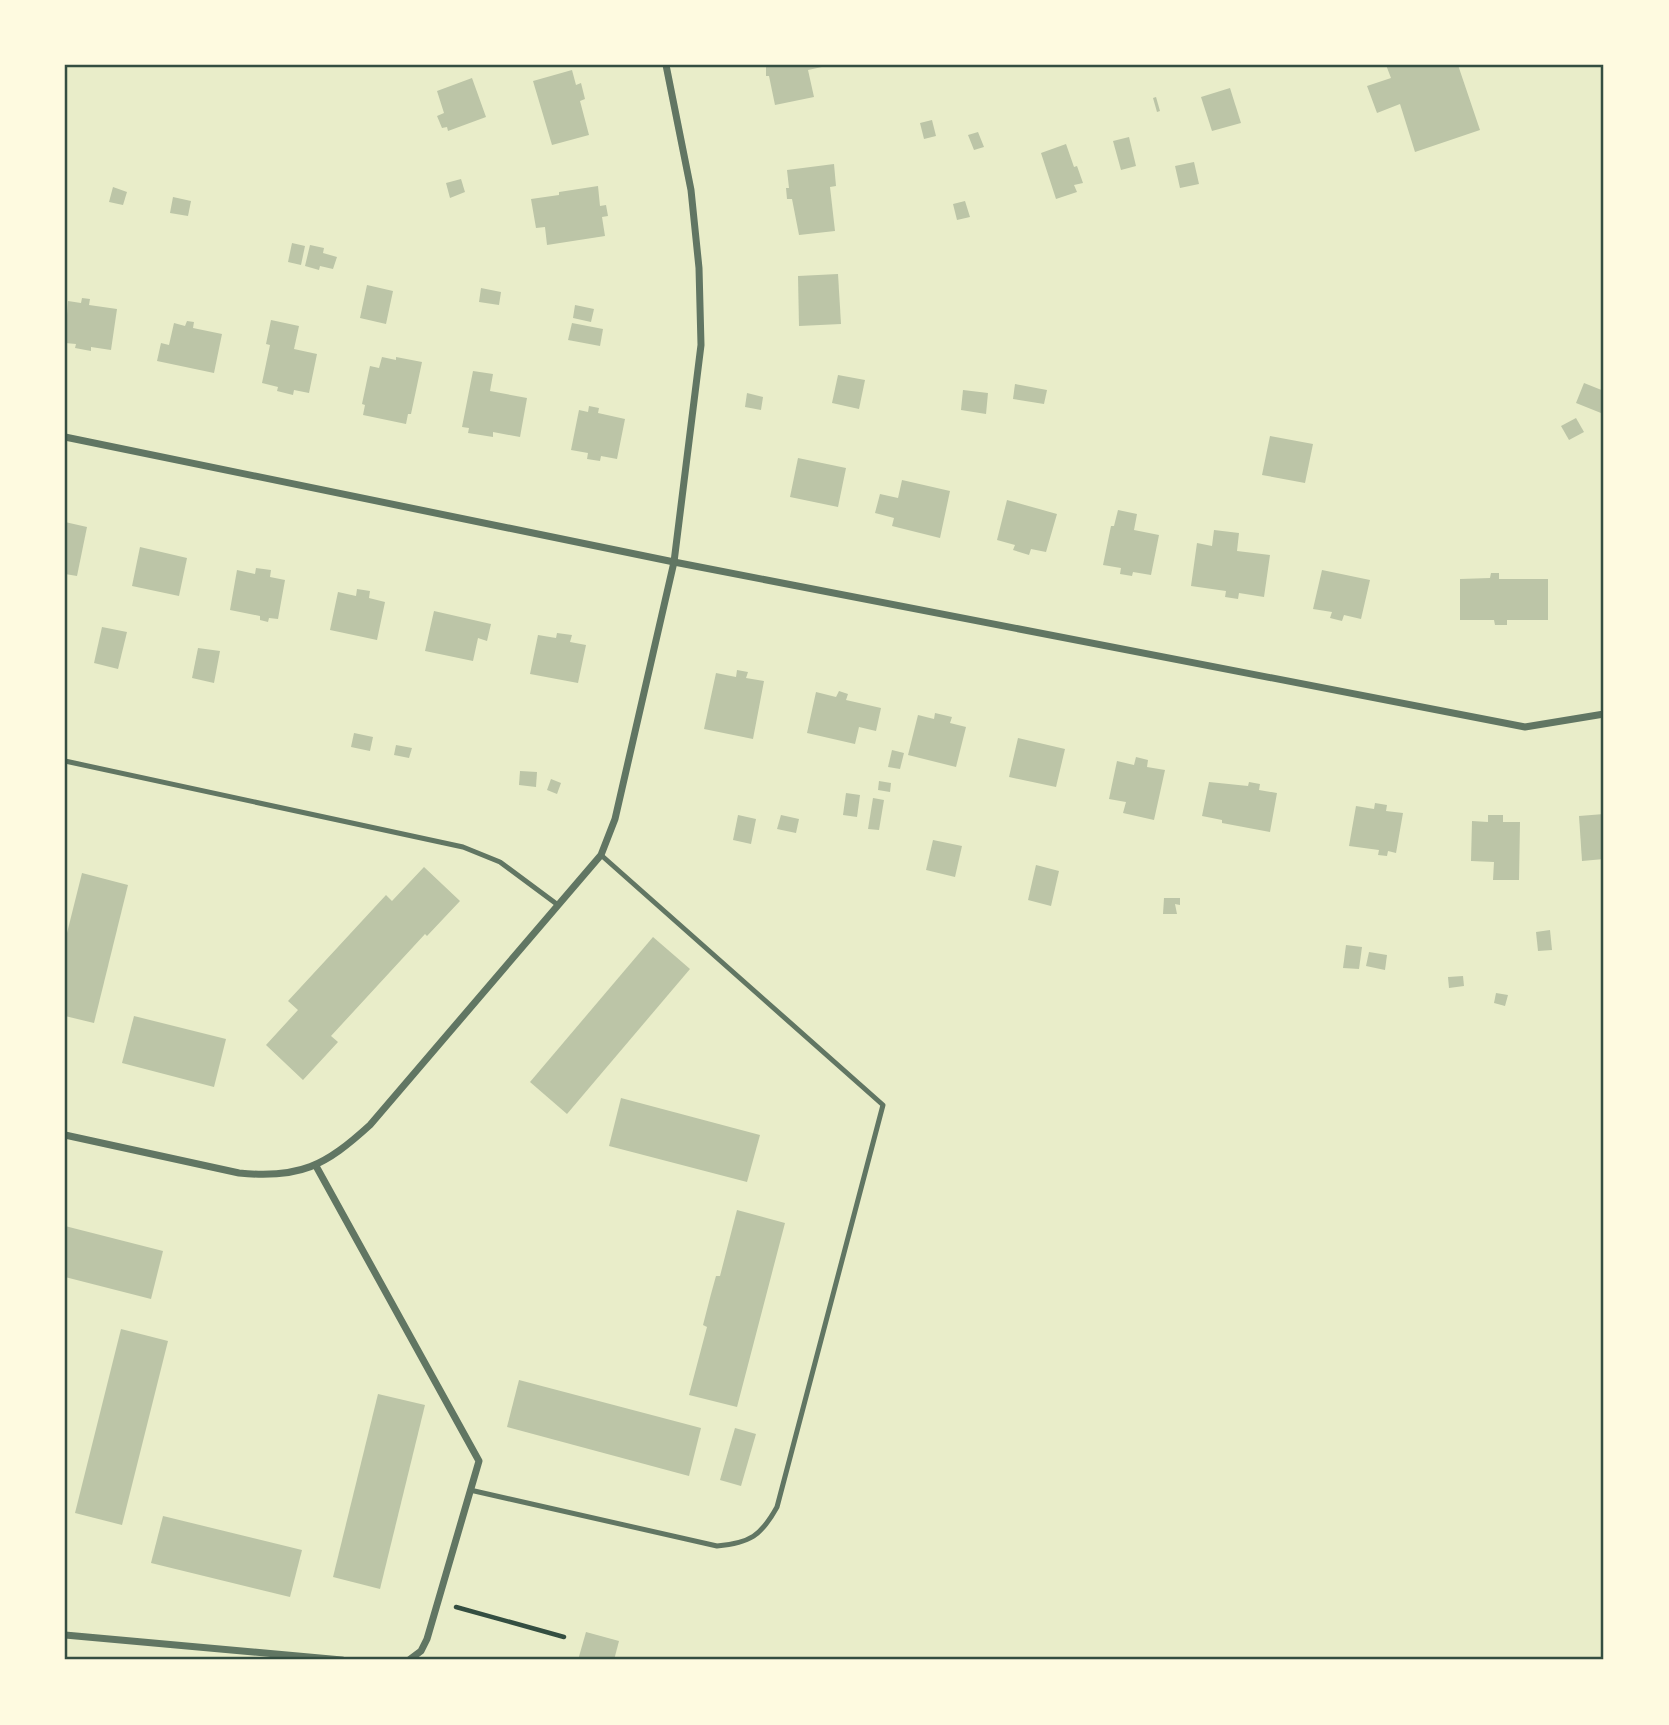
<svg xmlns="http://www.w3.org/2000/svg" width="1669" height="1725" font-family="'PT Sans',sans-serif">
<rect width="100%" height="100%" fill="#e9edc9"/>
<g fill="#bcc5a7">
<polygon points="766,65 822,65 822,67 808,70 814,97 775,105 769,76 766,76"/>
<polygon points="1386,65 1458,65 1480,130 1415,152 1400,104 1377,113 1367,86 1391,78"/>
<polygon points="572,70 576,85 581,83 585,99 580,101 589,135 552,145 533,81"/>
<polygon points="472,78 486,117 448,131 447,127 442,128 437,116 444,113 437,91"/>
<polygon points="1230,88 1241,123 1212,131 1201,97"/>
<polygon points="1156,97 1160,111 1157,112 1153,98"/>
<polygon points="932,120 936,136 924,139 920,123"/>
<polygon points="978,132 984,147 974,150 968,135"/>
<polygon points="1129,137 1136,166 1121,170 1113,141"/>
<polygon points="1066,144 1074,167 1077,166 1083,183 1074,185 1077,192 1056,199 1041,153"/>
<polygon points="1194,162 1199,184 1180,188 1175,166"/>
<polygon points="834,164 836,186 830,187 835,231 799,235 792,199 787,199 786,188 789,188 787,170"/>
<polygon points="461,179 465,192 450,198 446,183"/>
<polygon points="598,186 600,206 606,205 608,216 602,217 605,236 547,245 545,227 536,228 531,199 559,195 559,192"/>
<polygon points="113,187 127,192 123,205 109,202"/>
<polygon points="173,197 191,201 188,216 170,213"/>
<polygon points="965,201 970,217 957,220 953,204"/>
<polygon points="292,243 305,246 301,265 288,262"/>
<polygon points="310,245 324,248 323,253 337,257 333,269 320,266 319,270 305,266"/>
<polygon points="838,274 841,324 799,326 798,276"/>
<polygon points="367,285 393,291 386,324 360,318"/>
<polygon points="481,288 501,292 499,305 479,302"/>
<polygon points="82,298 90,299 89,305 117,309 111,350 91,347 91,351 75,348 76,344 65,343 68,301 81,303"/>
<polygon points="575,305 594,309 591,322 573,318"/>
<polygon points="271,320 299,326 294,349 317,354 309,393 294,390 293,395 277,391 278,387 262,383 270,345 266,344"/>
<polygon points="187,321 194,322 193,328 222,334 214,373 157,361 161,343 169,345 174,323 185,326"/>
<polygon points="572,323 603,329 600,346 568,340"/>
<polygon points="382,357 396,360 396,357 422,362 411,414 408,414 406,424 363,415 365,405 362,404 370,366 379,368"/>
<polygon points="473,371 493,374 490,391 527,398 520,437 493,432 493,437 468,433 469,428 462,427"/>
<polygon points="838,375 865,380 859,409 832,403"/>
<polygon points="1584,383 1604,391 1604,405 1601,413 1576,403"/>
<polygon points="1015,384 1047,390 1044,404 1013,399"/>
<polygon points="963,390 988,393 986,414 961,410"/>
<polygon points="747,393 763,397 761,410 745,407"/>
<polygon points="589,406 599,408 598,413 625,419 617,459 601,456 600,461 587,459 588,453 571,450 579,410 588,412"/>
<polygon points="1576,418 1584,432 1569,440 1561,426"/>
<polygon points="1270,436 1313,444 1305,483 1262,475"/>
<polygon points="798,458 846,468 838,507 790,497"/>
<polygon points="902,480 950,491 940,538 892,526 894,518 875,513 880,494 898,498"/>
<polygon points="1007,500 1057,514 1046,552 1031,549 1029,555 1013,550 1015,545 997,540"/>
<polygon points="1118,510 1137,514 1134,530 1159,535 1151,575 1133,572 1132,576 1120,574 1121,568 1103,565 1111,526 1114,526"/>
<polygon points="65,522 87,527 77,576 65,574"/>
<polygon points="1214,530 1239,533 1237,551 1270,555 1264,597 1239,593 1238,599 1225,597 1226,591 1191,586 1197,543 1212,546"/>
<polygon points="140,547 187,558 179,596 132,586"/>
<polygon points="256,568 271,570 270,577 285,580 278,619 269,618 268,622 260,620 260,616 230,610 237,570 255,574"/>
<polygon points="1322,570 1370,580 1361,619 1344,615 1342,621 1330,618 1332,612 1313,609"/>
<polygon points="1491,573 1499,573 1499,579 1548,579 1548,620 1507,620 1507,625 1495,625 1494,620 1460,620 1460,579 1490,578"/>
<polygon points="357,589 370,591 369,598 385,602 377,640 330,630 338,592 356,596"/>
<polygon points="434,611 491,624 487,641 478,638 473,661 425,651"/>
<polygon points="102,627 127,632 118,669 94,663"/>
<polygon points="557,633 572,635 570,642 586,645 578,683 530,674 538,635 556,638"/>
<polygon points="198,648 220,651 214,683 192,678"/>
<polygon points="737,670 748,672 746,678 764,681 753,739 704,729 716,673 736,677"/>
<polygon points="839,691 848,694 846,700 881,708 876,731 859,727 855,744 807,733 816,692 836,697"/>
<polygon points="935,713 952,717 950,723 966,727 956,767 908,755 918,715 934,719"/>
<polygon points="354,733 373,737 370,751 351,747"/>
<polygon points="1018,738 1065,749 1056,787 1009,777"/>
<polygon points="396,745 412,748 409,758 394,755"/>
<polygon points="892,750 904,753 900,769 888,767"/>
<polygon points="1136,757 1148,760 1147,767 1165,770 1154,820 1123,813 1126,802 1109,799 1117,761 1134,765"/>
<polygon points="520,771 537,772 536,787 519,785"/>
<polygon points="551,779 561,783 557,794 547,790"/>
<polygon points="879,781 891,783 890,792 878,790"/>
<polygon points="1209,782 1248,786 1249,782 1260,784 1259,790 1277,793 1270,832 1222,823 1222,820 1202,816"/>
<polygon points="846,793 860,795 857,817 843,815"/>
<polygon points="873,798 884,800 879,830 868,829"/>
<polygon points="1375,803 1387,805 1386,811 1403,813 1396,853 1388,851 1387,856 1378,855 1379,850 1349,846 1356,806 1374,809"/>
<polygon points="1604,814 1604,859 1582,861 1579,816"/>
<polygon points="738,815 756,819 751,844 733,840"/>
<polygon points="781,815 799,819 796,833 777,829"/>
<polygon points="1488,815 1503,815 1503,822 1520,822 1519,880 1493,880 1494,862 1471,861 1472,821 1488,822"/>
<polygon points="933,840 962,846 955,877 926,870"/>
<polygon points="1036,865 1059,871 1051,906 1028,900"/>
<polygon points="424,867 460,901 427,936 425,934 331,1036 338,1042 303,1080 266,1045 298,1010 288,1001 386,895 392,901"/>
<polygon points="82,873 128,885 94,1023 65,1016 65,941"/>
<polygon points="1164,898 1180,898 1180,905 1175,904 1177,914 1163,914"/>
<polygon points="1550,930 1552,950 1538,951 1536,932"/>
<polygon points="653,937 690,969 567,1114 530,1082"/>
<polygon points="1346,945 1362,947 1359,969 1343,968"/>
<polygon points="1369,952 1387,955 1385,970 1366,966"/>
<polygon points="1463,976 1464,986 1449,988 1448,977"/>
<polygon points="1496,993 1508,995 1505,1006 1494,1003"/>
<polygon points="134,1016 226,1039 214,1087 122,1063"/>
<polygon points="621,1098 760,1135 747,1182 609,1146"/>
<polygon points="737,1210 785,1223 737,1407 689,1395 707,1327 703,1325 711,1294 716,1276 720,1276"/>
<polygon points="65,1226 163,1251 151,1299 65,1277"/>
<polygon points="121,1329 168,1341 122,1525 75,1513"/>
<polygon points="519,1380 701,1428 689,1476 507,1427"/>
<polygon points="378,1394 425,1405 380,1589 333,1577"/>
<polygon points="735,1428 756,1434 741,1486 720,1480"/>
<polygon points="163,1516 302,1550 290,1597 151,1563"/>
<polygon points="586,1632 619,1641 614,1660 578,1660"/>
</g>
<g fill="none" stroke-linecap="round" stroke-linejoin="round">
<polyline stroke="#344e41" stroke-width="4.5" points="456,1607 564,1637"/>
<g stroke="#617663" stroke-width="5">
<polyline points="65,761 463,847 500,862 558,905"/>
<path d="M470,1490L717,1546C750,1543 761,1536 777,1507L883,1105L601,855"/>
</g>
<g stroke="#617663" stroke-width="7">
<polyline points="65,437 674,562 1525,727 1604,714"/>
<path d="M65,1135L239,1173C300,1179 325,1166 370,1125L601,855L615,819L674,562L701,345L699,268L691,190L666,65"/>
<polyline points="316,1166 479,1461 427,1639 421,1651 409,1660"/>
<polyline points="65,1635 342,1660"/>
</g>
</g>
<rect width="1669" height="1725" fill="none" stroke="#fefae0" stroke-width="133"/>
<rect x="66" y="66" width="1536" height="1592" fill="none" stroke="#344e41" stroke-width="2.5"/>
</svg>
